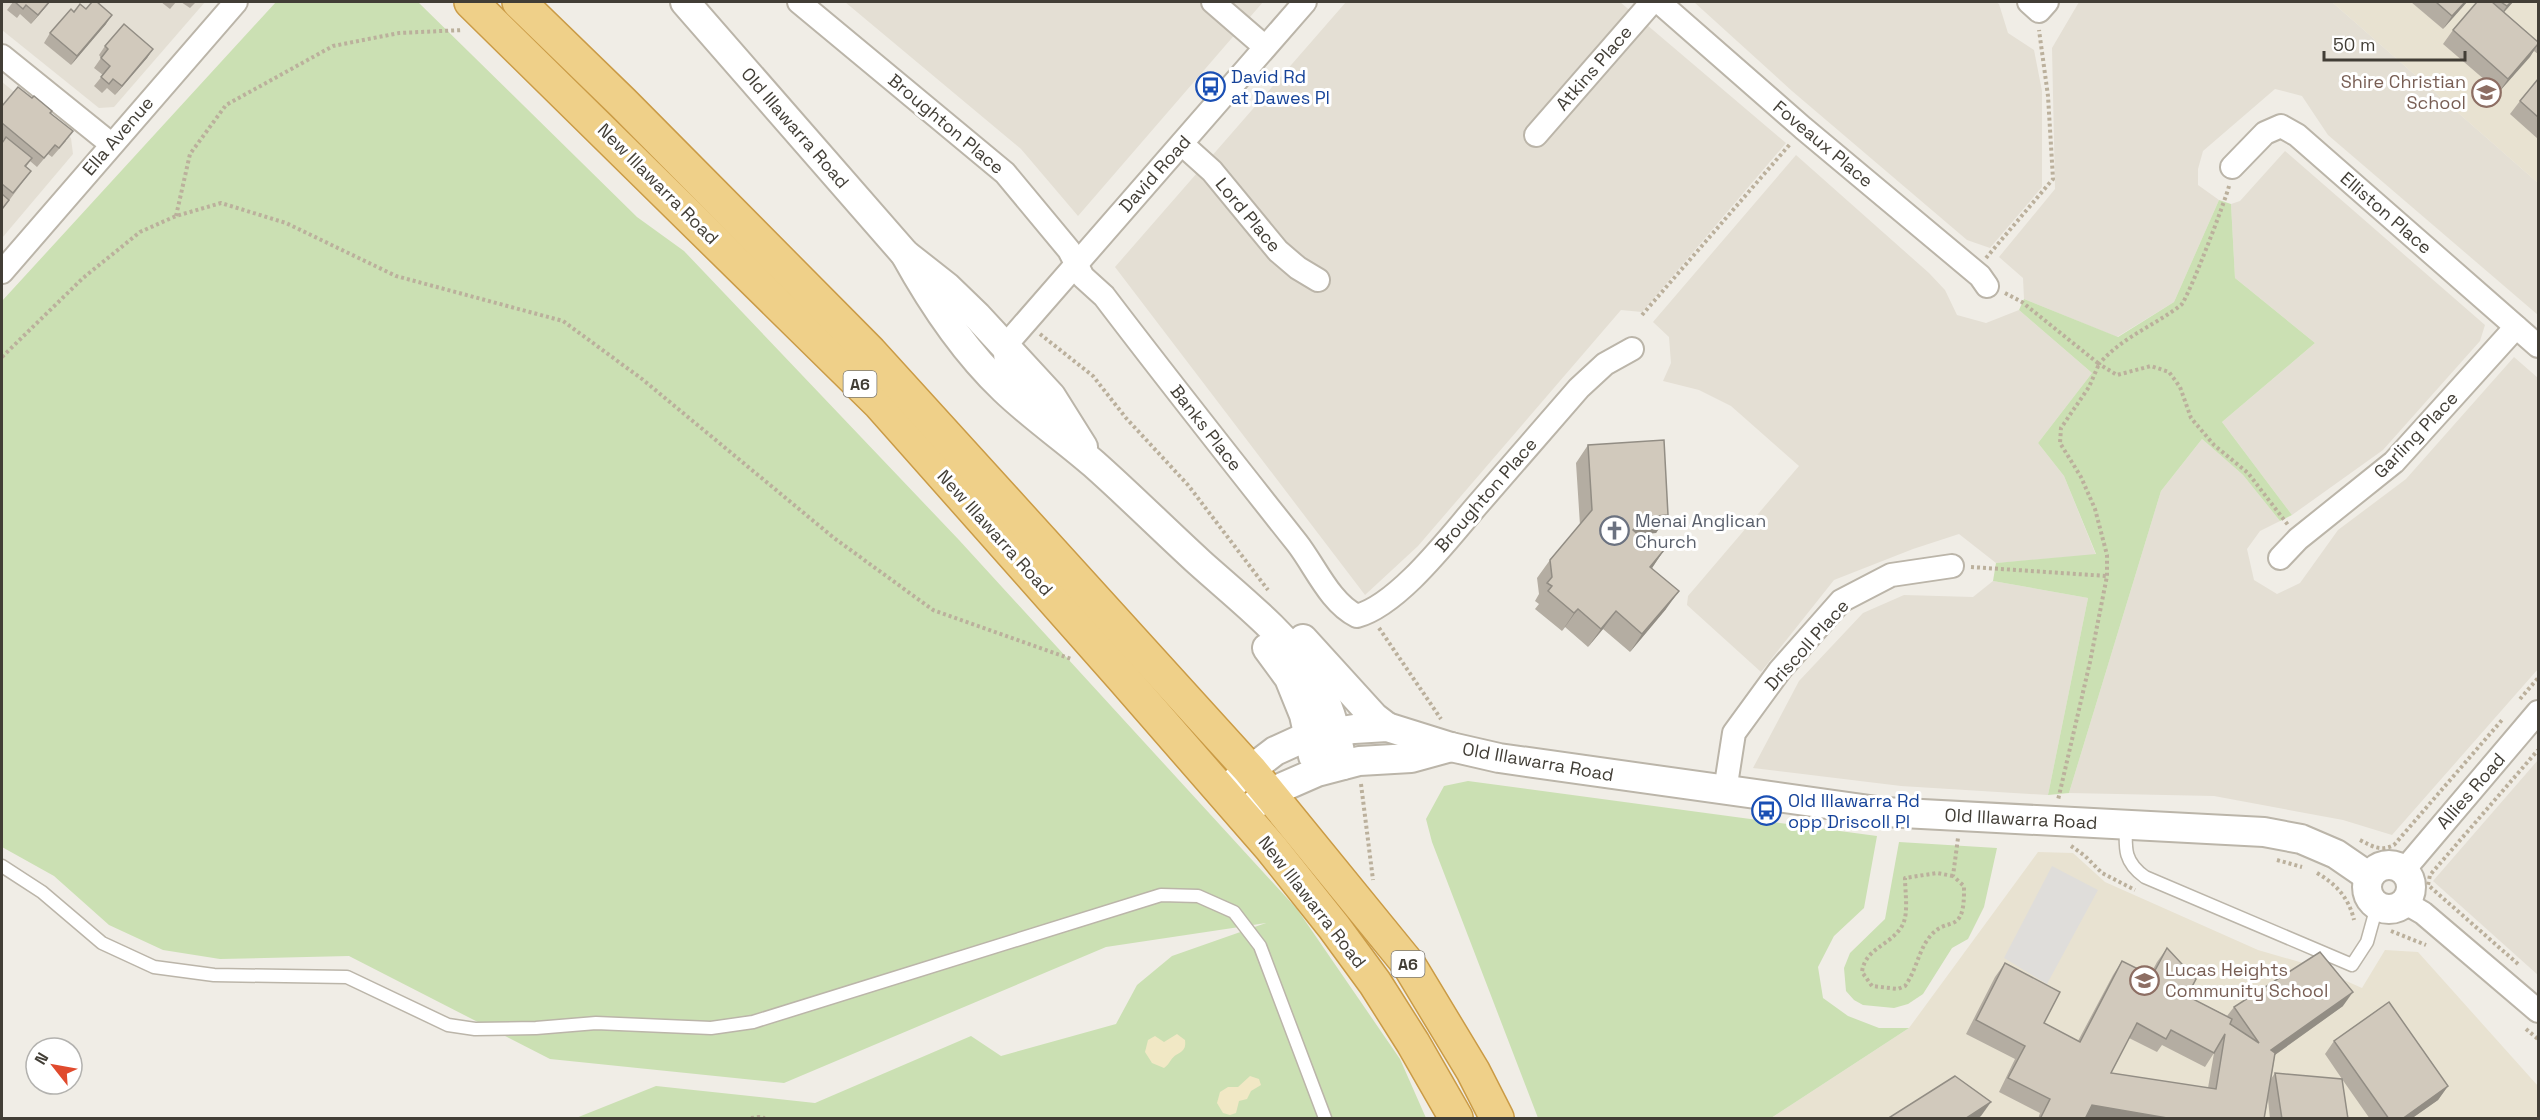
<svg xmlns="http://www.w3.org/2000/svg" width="2540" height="1120" font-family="'Space Grotesk',sans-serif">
<rect width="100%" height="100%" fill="#f0ede6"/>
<g fill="#e4dfd4">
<polygon points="2,2 205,2 114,107 99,108 2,30"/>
<polygon points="845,2 1263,2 1078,216 1021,149"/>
<polygon points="1346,2 1620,2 1786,143 1642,312 1621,310 1418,546 1365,595 1115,267"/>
<polygon points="1694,2 1996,2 1999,4 2008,33 2034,50 2042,91 2042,187 1990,248 1967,240 1792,91"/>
<polygon points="2079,2 2332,2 2538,183 2538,315 2328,135 2302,96 2275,89 2203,151 2198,169 2198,185 2219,200 2174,302 2117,337 2024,299 2023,278 1999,257 2055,189 2052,48"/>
<polygon points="2,82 71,138 73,154 2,238"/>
<polygon points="2285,151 2485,325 2480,341 2383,450 2292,515 2222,422 2315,343 2235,278 2231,204 2240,201"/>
<polygon points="1796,155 1929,273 1945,290 1957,315 1986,323 2019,310 2092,373 2038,443 2064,476 2096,555 1996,563 1959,534 1913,549 1834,580 1761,672 1687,605 1688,596 1799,466 1731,406 1699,390 1663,381 1671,363 1669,337 1653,322"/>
<polygon points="2514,357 2538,378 2538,669 2392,835 2343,820 2214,796 2069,793 2161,491 2202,439 2243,475 2280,521 2260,531 2247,549 2254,580 2277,594 2300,583 2338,530 2406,479"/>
<polygon points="1993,581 2088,598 2048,795 1901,786 1753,768 1799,681 1863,613 1904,595 1973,597"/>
<polygon points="2538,760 2538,975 2433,881"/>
</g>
<g fill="#e8e2d1">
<polygon points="2332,2 2538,2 2538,183"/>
<polygon points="2038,852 2073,853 2105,882 2258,950 2310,965 2362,988 2385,950 2418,952 2538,1086 2538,1118 1771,1118 1909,1028"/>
</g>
<g fill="#cbe0b3">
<polygon points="276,2 418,2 637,217 684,251 959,540 1297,909 1400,1059 1426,1118 576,1118 656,1086 815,1103 971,1036 1001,1056 1116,1024 1137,985 1172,956 1266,923 1106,947 784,1083 550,1059 349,956 220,959 163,950 109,925 54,876 2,847 2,301"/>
<polygon points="2219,200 2231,204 2235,278 2315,343 2222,422 2292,515 2280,521 2243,475 2202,439 2161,491 2069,793 2048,795 2088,598 1993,581 1996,563 2096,554 2064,476 2038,443 2092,373 2019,310 2024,299 2118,337 2174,302"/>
<polygon points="1468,781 1877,836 1864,908 1834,936 1818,967 1823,998 1848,1016 1879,1028 1909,1028 1771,1118 1538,1118 1432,842 1426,819 1444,786"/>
<polygon points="1899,842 1997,848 1984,907 1968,939 1952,948 1923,994 1908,1004 1894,1008 1863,1005 1854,1000 1846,991 1844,968 1850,953 1885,919"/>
</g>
<g fill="#f1e8c5">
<path d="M1177,1034L1185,1040C1187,1054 1177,1051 1171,1060C1169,1063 1167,1066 1164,1068L1152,1063L1145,1052L1148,1040L1155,1036L1164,1042Z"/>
<polygon points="1250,1076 1259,1079 1261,1085 1251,1091 1247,1099 1239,1101 1236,1113 1230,1115 1223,1113 1217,1103 1220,1092 1228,1087 1238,1087"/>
</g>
<polygon fill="#dfddda" points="2052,866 2098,890 2047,984 2004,958"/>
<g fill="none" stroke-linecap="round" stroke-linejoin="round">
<defs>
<g id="service">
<path d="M2126,825C2125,849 2124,862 2145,877L2352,965L2367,942L2377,906"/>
<polyline points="2,866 42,892 102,943 154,967 214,975 347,977 448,1025 475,1029 536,1028 596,1023 711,1028 753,1022 1161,895 1198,896 1234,912 1260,946 1325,1118"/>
</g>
<g id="minor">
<path d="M799,2L1005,173L1069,250L1083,277L1104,296C1167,379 1232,461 1297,543C1315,566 1330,603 1357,616C1400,604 1451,535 1480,502C1513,464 1546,426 1579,388L1605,364L1632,349"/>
<polyline points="1213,2 1265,47"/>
<polyline points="1659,2 1803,128 1980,276 1987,286"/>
<polyline points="2029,2 2039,11 2047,2"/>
<polyline points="2,56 111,144"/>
<polyline points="1536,135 1652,2"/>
<polyline points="1182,144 1212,171 1278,251 1298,268 1318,280"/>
<polyline points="2232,167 2265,133 2281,126 2297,135 2538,346"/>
<polyline points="2,272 236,2"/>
<path d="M1031,397C1014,379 1004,373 1005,346L1305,2"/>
<polyline points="2280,558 2298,539 2394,462 2516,327"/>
<polyline points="1725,791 1734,733 1780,670 1841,601 1891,575 1952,566"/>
<polyline points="2404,870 2538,712"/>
<polyline points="2404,902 2423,913 2538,1011"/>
</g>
<g id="tertiary">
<polyline points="685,2 905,254 947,287 977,316 1051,396 1083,447"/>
<path d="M905,254C932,303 963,350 1004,389C1032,416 1064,438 1094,464C1130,496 1165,531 1200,563C1239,598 1283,632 1312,675C1330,702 1336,734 1343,765"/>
<polyline points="1303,639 1374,717 1387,727"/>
<polyline points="1267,648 1289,678 1304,715 1313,756"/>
<polyline points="1232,784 1275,751 1308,736 1354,729 1387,727 1451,747 1499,758 1884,812 2264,832 2301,839 2336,854 2368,876"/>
<polyline points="1243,814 1269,793 1317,772 1359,761 1411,758 1451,747"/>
<circle cx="2389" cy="887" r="22"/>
</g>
<g id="trunk">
<polyline points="471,2 880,404 1122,677 1271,848 1334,927 1375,983 1413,1043 1456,1118"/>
<polyline points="519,2 623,103 870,352 1250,770 1409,965 1473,1071 1497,1118"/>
</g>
</defs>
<use href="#service" stroke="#bbb5a9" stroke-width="15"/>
<use href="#minor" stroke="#bbb5a9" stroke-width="26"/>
<use href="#tertiary" stroke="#bbb5a9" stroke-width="32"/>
<use href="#trunk" stroke="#ca9b46" stroke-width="36"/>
<g stroke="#bbb09c" stroke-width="4" stroke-dasharray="3 3" stroke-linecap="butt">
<path d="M2229,186C2226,199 2188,299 2181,305C2154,326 2122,337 2099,364L2117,375L2151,366L2169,372L2180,387L2191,418L2214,445L2248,473L2288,525"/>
<polyline points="176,216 190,154 226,105 333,46 399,33 463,30"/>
<polyline points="1986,258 2053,179 2048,96 2039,30"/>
<polyline points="2005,293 2022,302 2099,364 2089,387 2061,428 2060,443 2081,477 2095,509 2107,555 2107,576 2090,662 2058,800"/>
<polyline points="1642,315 1791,143"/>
<polyline points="1040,334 1093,376 1126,418 1188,485 1268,590"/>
<polyline points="2,357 83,278 140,232 176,216 221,203 286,223 396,276 563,321 642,379 834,538 933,610 1071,659"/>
<polyline points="1971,567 2107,576"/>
<polyline points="1379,628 1441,719"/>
<polyline points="2520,699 2538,678"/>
<polyline points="1361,784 1373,880"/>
<path d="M2360,840C2372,846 2380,852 2394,845L2502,720"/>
<polyline points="2071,846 2085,856 2102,873 2135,890"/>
<polyline points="2277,860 2302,867"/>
<path d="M2317,873C2336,884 2349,898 2354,920"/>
<path d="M1953,876L1937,873L1905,878C1905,892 1909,914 1902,926C1890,946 1865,948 1862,972L1872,986L1898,989L1905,986C1916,971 1918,953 1928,939C1947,912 1965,940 1964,886L1953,876L1958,838"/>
<polyline points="2391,931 2426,945"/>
<polyline points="2518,964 2428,885 2430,875 2538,750"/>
<polyline points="2526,1029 2538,1039"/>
<polyline points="751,1118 759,1117 765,1118"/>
</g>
<use href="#service" stroke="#fff" stroke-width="12"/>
<use href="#minor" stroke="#fff" stroke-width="22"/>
<use href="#tertiary" stroke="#fff" stroke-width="28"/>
<use href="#trunk" stroke="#efd089" stroke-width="33"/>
</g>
<g fill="#b4ada2" fill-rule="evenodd">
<polygon points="13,2 50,2 31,24 20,14 17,18 7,10"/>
<polygon points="161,2 176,2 170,9"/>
<polygon points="181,2 196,2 190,8"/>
<polygon points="2411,2 2467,2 2443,29"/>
<polygon points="2476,2 2513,2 2504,12 2538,42 2538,54 2534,51 2499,92 2443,44 2453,30 2477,2"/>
<polygon points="86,9 106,24 71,65 44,43 50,33 74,12"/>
<polygon points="105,46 153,49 147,58 115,95 107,88 102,93 94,86 103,75 94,68 101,58 99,55"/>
<polygon points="2538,79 2538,139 2510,114 2520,101"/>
<polygon points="2,106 51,113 66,141 52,157 48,154 37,167 30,161 26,167 31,171 2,210 2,143 4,140 2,138"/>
<polygon points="1588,445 1668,515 1656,533 1637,534 1646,542 1664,550 1652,568 1666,609 1630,652 1603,629 1588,647 1565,627 1562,631 1535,609 1539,604 1535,601 1539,594 1537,578 1550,560 1580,525 1576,463"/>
<path d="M2167,948L2187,996L2227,1016L2234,1007L2343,1006L2275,1055L2271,1079L2275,1073L2342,1079L2325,1054L2334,1041L2448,1086L2438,1100L2411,1119H2370L2342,1079L2348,1119H2270L2268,1099L2264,1119H2038L2040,1113L1999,1092L2015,1059L1966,1034L1995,977L2005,963L2044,1023L2078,1041L2113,975L2122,961L2150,975L2157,962ZM2129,1038L2157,1052L2162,1045L2205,1067L2214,1053L2208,1088L2111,1073Z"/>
</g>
<g fill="#928d84">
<polygon points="49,2 50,2 31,24 38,15"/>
<polygon points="2465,2 2467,2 2443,29 2452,16"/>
<polygon points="2511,2 2513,2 2497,20 2507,6"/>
<polygon points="112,15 106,24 71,65 77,56"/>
<polygon points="2538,44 2530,57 2499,92 2508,79"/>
<polygon points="153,49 147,58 115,95 122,86"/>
<polygon points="1668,515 1656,533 1632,535 1633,530 1645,517"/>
<polygon points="1664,550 1652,568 1650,567"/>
<polygon points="1679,591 1666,609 1630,652 1642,634"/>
<polygon points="1578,609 1565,627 1562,631 1574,613"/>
<polygon points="1616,611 1603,629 1588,647 1601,629"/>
<polygon points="2353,992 2343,1006 2262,1064 2271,1050"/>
<polygon points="2448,1086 2438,1100 2411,1119 2402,1119"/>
<polygon points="1991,1102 1981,1116 1977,1119 1965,1119"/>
<polygon points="2092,1105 2173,1119 2083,1118"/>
</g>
<g fill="#d1c9bc" stroke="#928d84" stroke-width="1.5" fill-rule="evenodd">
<polygon points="15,2 49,2 38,15 26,5 23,9"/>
<polygon points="92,2 97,2 112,15 77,56 50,33 71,9 74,12 80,4 86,9"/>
<polygon points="2436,2 2465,2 2452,16"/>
<polygon points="2477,2 2492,2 2538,42 2538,44 2508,79 2453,30"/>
<polygon points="2501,2 2511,2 2507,6"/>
<polygon points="124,24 153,49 122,86 113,79 109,84 101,77 110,66 101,58 108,49 105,46"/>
<polygon points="2538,79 2538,117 2520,101"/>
<polygon points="18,87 32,98 34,96 52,111 50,113 73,131 59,148 55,145 44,158 2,123 2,106"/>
<polygon points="6,137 32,158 25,166 31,171 13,193 2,184 2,143"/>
<polygon points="2,194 9,200 2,209"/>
<polygon points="1664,440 1668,515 1645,517 1633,530 1646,542 1650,537 1664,550 1650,567 1679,591 1642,634 1616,611 1601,629 1578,609 1574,613 1548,591 1552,586 1547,583 1552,577 1550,560 1592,510 1588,445"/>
<path d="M2167,948L2196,979L2187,996L2232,1019L2230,1024L2259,1043L2234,1007L2320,952L2353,992L2271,1050L2275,1053L2264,1119H2173L2092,1105L2085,1119H2040L2050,1099L2008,1078L2025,1046L1976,1020L2005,963L2060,992L2044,1023L2080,1042L2122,961L2152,976ZM2137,1023L2166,1039L2171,1030L2214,1053L2225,1034L2216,1089L2111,1073Z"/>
<polygon points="2389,1002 2448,1086 2402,1119 2389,1119 2334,1041"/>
<polygon points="2275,1073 2342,1079 2348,1119 2282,1119"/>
<polygon points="1955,1076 1991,1102 1965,1119 1887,1119"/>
</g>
<defs>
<symbol id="bus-ring" viewBox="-11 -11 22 22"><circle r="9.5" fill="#fff" stroke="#1a4fb4" stroke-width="1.5"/><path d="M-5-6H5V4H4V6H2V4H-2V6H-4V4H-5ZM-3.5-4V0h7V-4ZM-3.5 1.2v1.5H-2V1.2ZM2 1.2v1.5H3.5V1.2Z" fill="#1a4fb4"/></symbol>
<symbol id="school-ring" viewBox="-11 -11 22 22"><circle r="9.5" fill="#fff" stroke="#8d6e63" stroke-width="1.5"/><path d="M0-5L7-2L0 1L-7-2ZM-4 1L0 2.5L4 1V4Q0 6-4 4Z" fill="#8d6e63"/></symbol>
<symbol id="church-ring" viewBox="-11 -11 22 22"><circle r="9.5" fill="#fff" stroke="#6b7280" stroke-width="1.5"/><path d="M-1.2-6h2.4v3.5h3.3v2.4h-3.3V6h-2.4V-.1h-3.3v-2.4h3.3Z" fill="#6b7280"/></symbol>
</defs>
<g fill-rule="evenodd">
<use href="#bus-ring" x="1194" y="70" width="33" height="33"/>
<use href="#school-ring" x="2470" y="76" width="33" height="33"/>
<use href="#church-ring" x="1598" y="514" width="33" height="33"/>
<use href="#bus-ring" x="1750" y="794" width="33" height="33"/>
<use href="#school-ring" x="2128" y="964" width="33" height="33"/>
</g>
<g text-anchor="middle" stroke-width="6" stroke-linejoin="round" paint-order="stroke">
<g fill="#fff" stroke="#7b7872" stroke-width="1.5">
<rect x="843.5" y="371" width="33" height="26" rx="4.5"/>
<rect x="1391.5" y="951" width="33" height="26" rx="4.5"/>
</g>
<g font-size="16" font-weight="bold" fill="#423e36">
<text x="860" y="390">A6</text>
<text x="1408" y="970">A6</text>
</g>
<g font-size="18" fill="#423e36" stroke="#fff">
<text transform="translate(1594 68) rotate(-49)" y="6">Atkins Place</text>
<text transform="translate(946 124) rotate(40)" y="6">Broughton Place</text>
<text transform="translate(795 128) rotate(49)" y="6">Old Illawarra Road</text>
<text transform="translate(118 136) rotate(-49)" y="6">Ella Avenue</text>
<text transform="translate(1823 144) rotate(40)" y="6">Foveaux Place</text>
<text transform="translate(1155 174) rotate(-48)" y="6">David Road</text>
<text transform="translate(658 184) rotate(45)" y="6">New Illawarra Road</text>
<text transform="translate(2386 213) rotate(41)" y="6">Elliston Place</text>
<text transform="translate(1248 215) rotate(50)" y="6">Lord Place</text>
<text transform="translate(1206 428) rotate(52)" y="6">Banks Place</text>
<text transform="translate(2416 435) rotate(-46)" y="6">Garling Place</text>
<text transform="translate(1486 495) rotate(-49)" y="6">Broughton Place</text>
<text transform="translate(995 533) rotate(48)" y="6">New Illawarra Road</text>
<text transform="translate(1807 645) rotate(-48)" y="6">Driscoll Place</text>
<text transform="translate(1538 762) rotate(10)" y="6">Old Illawarra Road</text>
<text transform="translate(2471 791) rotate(-49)" y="6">Allies Road</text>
<text transform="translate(2021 819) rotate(3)" y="6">Old Illawarra Road</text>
<text transform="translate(1312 902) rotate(52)" y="6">New Illawarra Road</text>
</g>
<g font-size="18" fill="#164399" stroke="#fff" text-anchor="start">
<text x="1231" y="83">David Rd<tspan x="1231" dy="21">at Dawes Pl</tspan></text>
<text x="1788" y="807">Old Illawarra Rd<tspan x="1788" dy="21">opp Driscoll Pl</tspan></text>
</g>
<g font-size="18" fill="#785e54" stroke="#fff" text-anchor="end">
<text x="2466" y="88">Shire Christian<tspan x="2466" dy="21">School</tspan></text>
<text x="2165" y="976" text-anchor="start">Lucas Heights<tspan x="2165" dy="21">Community School</tspan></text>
</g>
<g font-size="18" fill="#5b616d" stroke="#fff" text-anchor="start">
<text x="1635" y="527">Menai Anglican<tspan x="1635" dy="21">Church</tspan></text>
</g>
</g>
<rect width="2540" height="1120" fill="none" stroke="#423e36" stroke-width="6"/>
<g transform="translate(54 1066) rotate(301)"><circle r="28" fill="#ffffff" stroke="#b3b2af" stroke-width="1.5"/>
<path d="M0-4.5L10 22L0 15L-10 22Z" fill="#e04a2d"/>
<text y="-9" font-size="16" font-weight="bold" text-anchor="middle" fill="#423e36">N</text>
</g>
<path d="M2324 51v9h141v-9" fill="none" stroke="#423e36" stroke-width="3"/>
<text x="2333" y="51" font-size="18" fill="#423e36" stroke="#ffffff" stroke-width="4.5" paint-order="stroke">50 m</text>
</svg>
